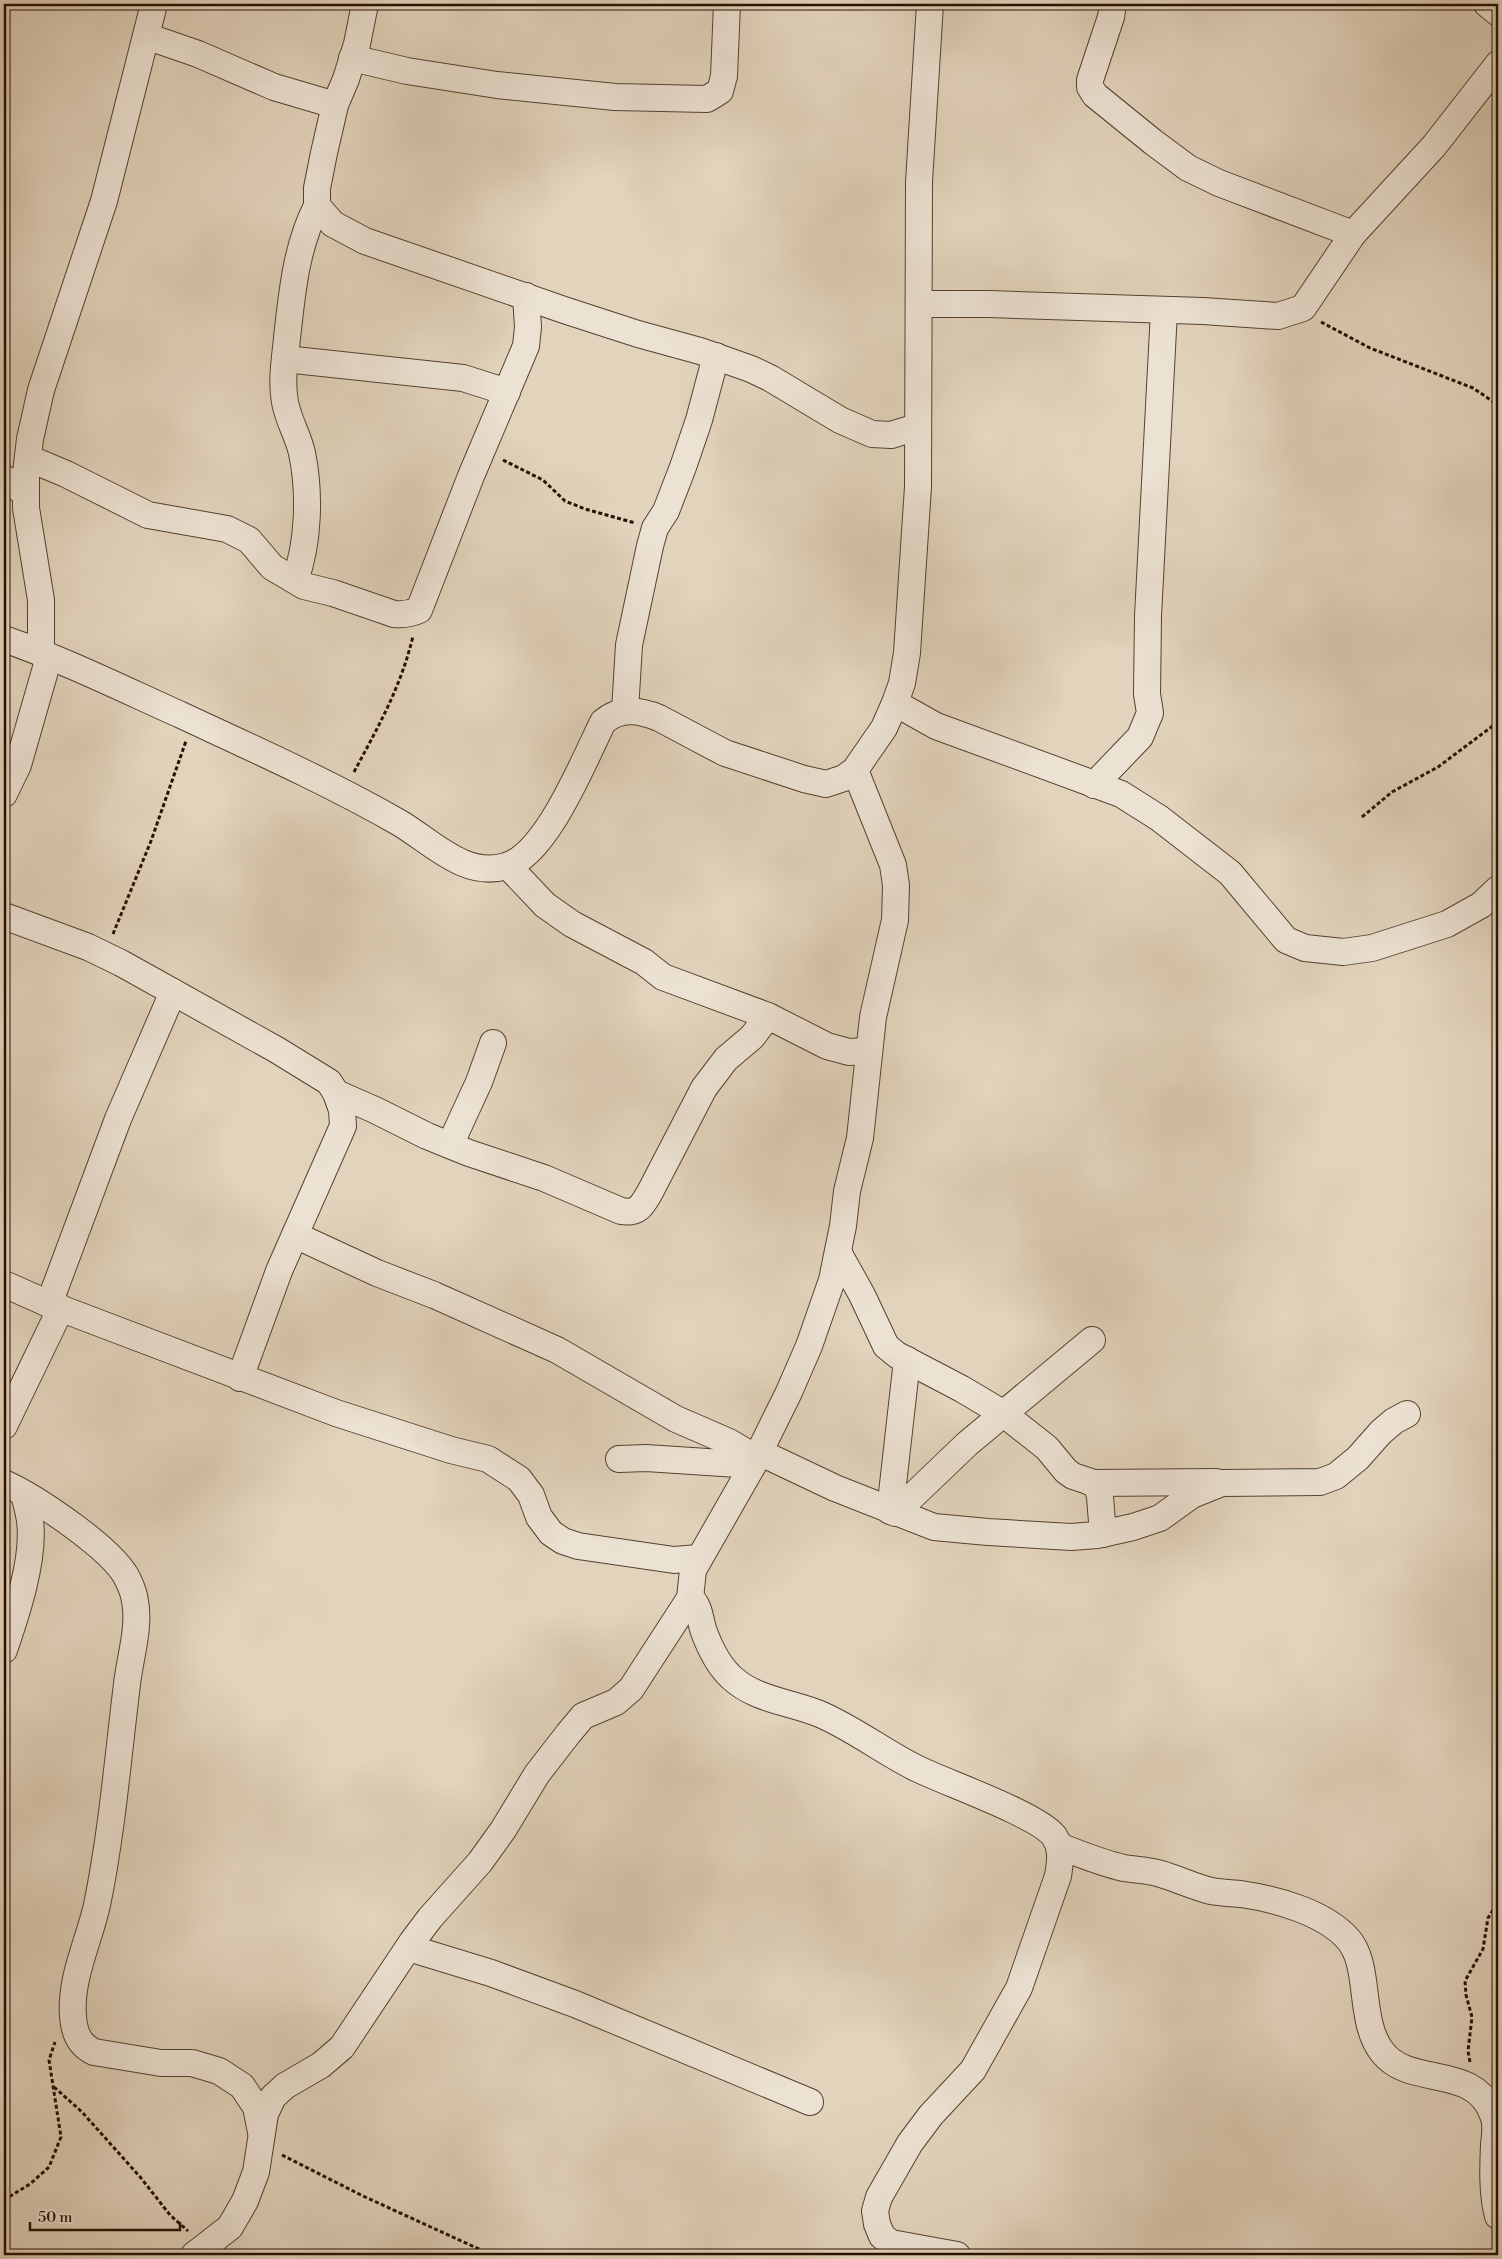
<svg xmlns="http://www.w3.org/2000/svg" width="1502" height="2259" font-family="'Libre Bodoni',serif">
<rect width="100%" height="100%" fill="#e2d3bc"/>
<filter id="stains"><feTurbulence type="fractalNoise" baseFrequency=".004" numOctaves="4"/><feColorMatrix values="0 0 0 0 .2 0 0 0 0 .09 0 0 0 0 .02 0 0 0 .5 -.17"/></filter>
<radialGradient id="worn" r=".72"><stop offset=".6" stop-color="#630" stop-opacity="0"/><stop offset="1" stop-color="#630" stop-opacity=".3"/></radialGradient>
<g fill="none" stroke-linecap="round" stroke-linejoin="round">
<defs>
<g id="minor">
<polyline points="365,4 357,44 346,79 335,105 324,153 317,188 317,206 333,224 365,241 564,310 638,334 700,351 751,369 770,378 840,420 872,434 891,435 917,427"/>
<polyline points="1113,4 1111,17 1090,80 1090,87 1095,95 1153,142 1188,168 1219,183 1353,234"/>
<polyline points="1487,4 1498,13"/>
<polyline points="146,36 198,54 274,87 335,105"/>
<polyline points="352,58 407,71 497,85 615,97 707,99 720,91 724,76 727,4"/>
<polyline points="919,304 989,304 1203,311 1278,316 1303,308 1353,234 1434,146 1498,64"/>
<polyline points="285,359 463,378 507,392"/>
<path d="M28,458L66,474L148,515L227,529L249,540L272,567L304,586L333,593L394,614C404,615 410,614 419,610L471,476L526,346L528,327L526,296"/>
<polyline points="4,478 26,494"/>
<path d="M295,580C309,542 310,492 302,453C298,435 288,420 285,402C281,381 285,359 287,338C292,293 296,247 317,206"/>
<path d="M4,639C64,660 123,689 181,715C254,749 328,782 398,822C431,841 465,879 506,866C547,854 584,760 603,722C620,707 639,710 659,718L725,753L804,779L826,784L844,778L855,770L884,728L895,703L902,683L907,653L918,487L919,182L930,4"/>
<polyline points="41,653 41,600 26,508 26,473 30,439 41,390 104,201 154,4"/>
<polyline points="895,703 936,726 1121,794 1159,818 1230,873 1286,940 1305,948 1343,952 1372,948 1447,924 1481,905 1498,889"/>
<polyline points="625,711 629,645 650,546 655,528 666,511 683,467 699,420 716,356"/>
<polyline points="1094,785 1140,737 1150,713 1147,694 1148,616 1164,311"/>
<polyline points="4,794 18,765 49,657"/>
<polyline points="508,866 545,905 572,924 644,962 663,977 768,1016 827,1046 849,1052 869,1051"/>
<polyline points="4,916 88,947 121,963 277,1050 329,1082 336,1093 342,1110 343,1126 279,1271 240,1378"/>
<path d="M336,1093L375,1110L427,1136L469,1153L544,1178L621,1211C638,1214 642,1206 650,1192L704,1088L726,1059L752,1037L768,1016"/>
<polyline points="450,1145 479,1082 493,1043"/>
<polyline points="295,1235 377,1273 434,1295 557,1350 676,1419 729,1442 756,1458"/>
<polyline points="838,1252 862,1295 886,1346 897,1355 962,1389 1004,1414 1047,1448 1066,1471 1073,1476 1097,1484 1100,1497 1103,1534"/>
<polyline points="4,1284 49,1304 336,1413 451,1450 488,1459 519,1479 531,1495 539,1517 551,1533 563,1541 578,1546 674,1560 699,1558"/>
<polyline points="49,1304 118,1119 173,992"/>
<polyline points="4,1426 61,1308"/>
<polyline points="759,1452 835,1488 934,1527 988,1532 1071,1537 1097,1535 1133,1527 1160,1518 1192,1495 1222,1483 1320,1482 1336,1476 1358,1458 1381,1432 1394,1421 1407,1414"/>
<polyline points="619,1459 646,1458 753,1465"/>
<path d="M4,1483C35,1497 115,1550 128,1580C131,1586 134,1594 135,1601C140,1628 130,1657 127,1684C118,1757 112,1832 97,1905C89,1941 70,1978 73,2016C74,2032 79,2045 94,2052L161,2063H192L219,2071L242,2086L256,2107L261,2132"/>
<polyline points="1092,1483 1216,1482"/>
<polyline points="890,1511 907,1360"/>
<polyline points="895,1513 967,1444 1092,1340"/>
<path d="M690,1598C700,1605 700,1621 704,1632C710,1648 719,1666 731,1677C756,1701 793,1702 822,1715C856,1730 885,1753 918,1769C947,1783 1038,1815 1054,1836C1063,1849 1060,1862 1058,1876L1019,1988L973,2070L931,2115L910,2143L879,2197L875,2211L877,2224L882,2236L891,2243L957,2255"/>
<path d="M4,1650C16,1615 35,1559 30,1521C29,1512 26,1503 24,1494"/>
<path d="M1059,1846C1080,1854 1101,1863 1124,1868C1136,1870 1149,1870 1161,1874C1178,1879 1194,1887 1211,1891C1221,1893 1231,1893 1241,1894C1275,1899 1324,1912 1348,1939C1372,1966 1357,2021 1383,2053C1411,2088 1475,2063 1493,2115C1497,2124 1495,2136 1494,2145C1493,2168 1492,2194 1498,2216"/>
<polyline points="409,1948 491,1973 575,2004 810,2102"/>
<polyline points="194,2255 230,2227 245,2201 256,2172 265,2114 273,2097 285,2086 321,2065 342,2047 412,1942 430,1918 480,1862 503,1830 537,1774 568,1734 583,1716 616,1702 631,1689 690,1598 693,1570 753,1465 789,1392 809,1346 832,1280 843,1226 847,1191 860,1138 873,1017 895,920 896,885 893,865 855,770"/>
</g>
</defs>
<use href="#minor" stroke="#55412f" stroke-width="28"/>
<g stroke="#261000" stroke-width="3" stroke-dasharray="4 2.5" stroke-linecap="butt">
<polyline points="1321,322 1370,348 1473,388 1498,405"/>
<polyline points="503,460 543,480 565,501 585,509 635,523"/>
<path d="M354,772C378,727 401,687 413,636"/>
<polyline points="1362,817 1392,792 1438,767 1498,722"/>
<polyline points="113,934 151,841 186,741"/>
<polyline points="1470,2062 1468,2051 1472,2017 1466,1995 1465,1981 1483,1949 1488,1918 1498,1902"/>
<polyline points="54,2087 82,2112 141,2178 170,2215 188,2231"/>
<polyline points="282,2155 363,2196 492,2255"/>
<polyline points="4,2200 30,2184 49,2167 61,2137 49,2060 55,2042"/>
</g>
<use href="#minor" stroke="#ece2d3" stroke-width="26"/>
</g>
<rect width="1502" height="2259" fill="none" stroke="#e2d3bc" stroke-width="20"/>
<rect x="5" y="5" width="1492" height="2249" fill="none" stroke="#261000" stroke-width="2.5"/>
<rect x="10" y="10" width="1482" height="2239" fill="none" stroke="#261000"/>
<path d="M30 2222v8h150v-8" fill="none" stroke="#261000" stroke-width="2.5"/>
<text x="38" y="2222" font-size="15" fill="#261000" stroke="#ece2d3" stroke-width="4" paint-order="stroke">50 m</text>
<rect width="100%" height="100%" filter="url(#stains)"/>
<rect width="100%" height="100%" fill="url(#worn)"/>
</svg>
